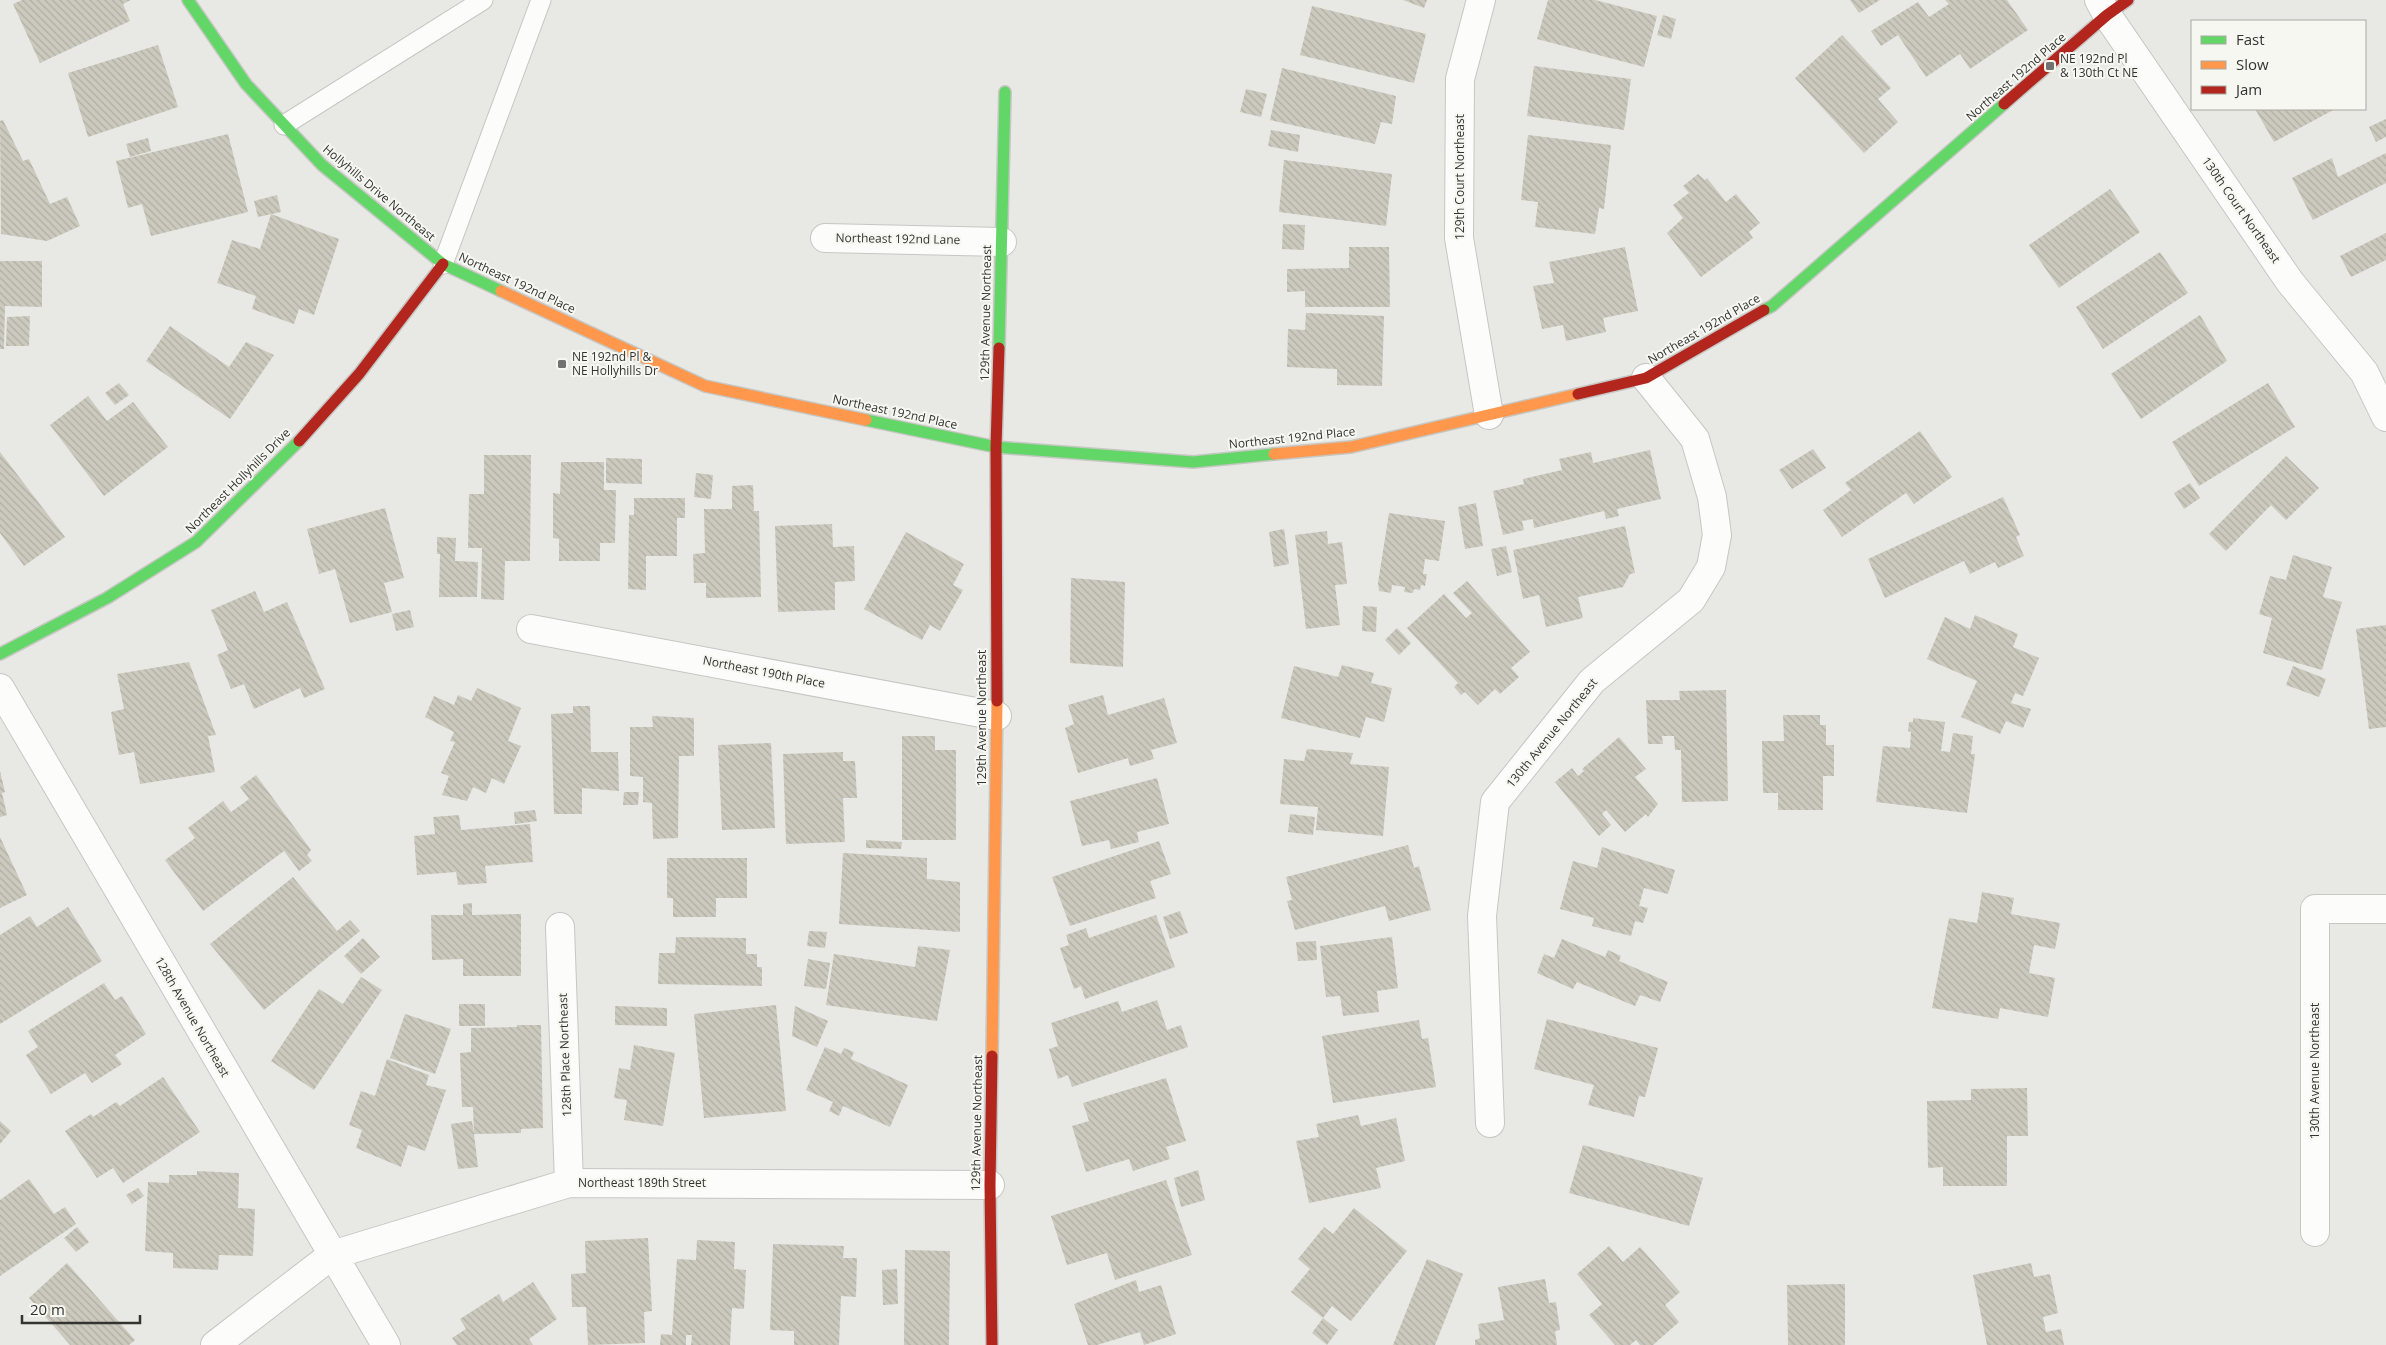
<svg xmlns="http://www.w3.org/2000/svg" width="2386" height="1345" font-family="'Open Sans',sans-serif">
<defs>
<pattern id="building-back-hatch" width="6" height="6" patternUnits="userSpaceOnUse" patternTransform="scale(1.25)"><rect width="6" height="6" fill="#cccabe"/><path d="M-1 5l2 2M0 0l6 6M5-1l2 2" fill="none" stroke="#b0aea4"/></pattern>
</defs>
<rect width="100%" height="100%" fill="#e8e9e5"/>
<g fill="url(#building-back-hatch)">
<polygon points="22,0 131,0 123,4 130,21 40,63 13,4"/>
<polygon points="1403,0 1427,0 1424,8"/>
<polygon points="1548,0 1595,0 1657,16 1644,67 1537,39"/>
<polygon points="1850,0 1880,0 1859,13"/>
<polygon points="1945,0 2007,0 2028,30 1970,69 1960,54 1926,77 1898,35 1881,46 1871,31 1918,2 1929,17 1949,4"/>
<polygon points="1312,6 1426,34 1414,83 1300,55"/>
<polygon points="1663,15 1676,19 1671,39 1657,35"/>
<polygon points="1842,35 1891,88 1878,99 1898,122 1864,153 1795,78"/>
<polygon points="158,45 178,107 88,137 68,73"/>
<polygon points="1534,66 1631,79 1624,130 1527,116"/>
<polygon points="1282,68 1396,96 1392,124 1381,122 1375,144 1270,120"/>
<polygon points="1246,89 1267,94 1261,117 1240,112"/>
<polygon points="2255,109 2335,109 2274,142"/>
<polygon points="2386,119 2386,137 2376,142 2369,127"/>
<polygon points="3,120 23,161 29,159 50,204 67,197 80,226 47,241 1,234 0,121"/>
<polygon points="1271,130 1300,135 1298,152 1268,146"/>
<polygon points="228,134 248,212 151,236 142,204 128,208 116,161"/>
<polygon points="1528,135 1611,145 1604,209 1599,208 1595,234 1535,227 1538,202 1521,200"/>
<polygon points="148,138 151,151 130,157 126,144"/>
<polygon points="2386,153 2386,183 2313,220 2292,178 2332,158 2338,177"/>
<polygon points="1284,160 1392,174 1386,226 1279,212"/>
<polygon points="1698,174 1705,180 1707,178 1726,202 1736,194 1760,223 1749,232 1753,238 1701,277 1667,233 1683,218 1673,205 1689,193 1683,186"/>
<polygon points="2110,189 2140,232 2059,288 2029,245"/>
<polygon points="277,195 281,212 258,217 254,201"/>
<polygon points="271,214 339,239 314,315 299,309 294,324 252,309 256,296 217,283 232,240 260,249"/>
<polygon points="1283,224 1305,225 1304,250 1282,249"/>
<polygon points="2386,233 2386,260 2351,277 2340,256"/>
<polygon points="1349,247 1389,247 1390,307 1305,307 1305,291 1287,292 1287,269 1349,268"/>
<polygon points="1625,247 1638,311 1603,318 1606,332 1566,341 1563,325 1542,329 1533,286 1554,283 1549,262"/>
<polygon points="2160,252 2188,293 2103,349 2076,307"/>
<polygon points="0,261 42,261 42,307 5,306 4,349 0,349"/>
<polygon points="1306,313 1384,316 1382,386 1337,385 1337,369 1287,367 1288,329 1305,330"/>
<polygon points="2200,315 2227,361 2141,419 2111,374"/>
<polygon points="30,316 29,346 6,346 7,317"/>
<polygon points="170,326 229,367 246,342 274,355 230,419 146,361"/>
<polygon points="119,383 129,395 115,405 105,393"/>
<polygon points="2268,383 2295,427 2199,486 2172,442"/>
<polygon points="88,396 107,421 133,402 168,447 104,496 50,425"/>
<polygon points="1920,431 1952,477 1914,504 1906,493 1842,537 1823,510 1851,490 1845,483"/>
<polygon points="1813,449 1826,468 1792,489 1779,470"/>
<polygon points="1650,450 1661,499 1617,509 1619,516 1606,519 1604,511 1534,528 1533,519 1522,521 1524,530 1503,535 1493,491 1524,484 1523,479 1562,470 1559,459 1591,452 1593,463"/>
<polygon points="0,452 65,537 24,566 0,533"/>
<polygon points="484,455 531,455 530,561 505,561 504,600 481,599 482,548 468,548 469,494 484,494"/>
<polygon points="2286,456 2319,488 2286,520 2271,505 2226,551 2209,534"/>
<polygon points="606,458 642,459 642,484 606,483"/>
<polygon points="561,462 604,462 604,490 616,490 615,543 600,543 600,561 559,561 559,539 553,538 553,493 560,494"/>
<polygon points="696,473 713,475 711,499 694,497"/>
<polygon points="2190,483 2200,498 2184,509 2174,493"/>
<polygon points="753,485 754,511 759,511 761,597 706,598 706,583 694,583 693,554 705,553 704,509 732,509 732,486"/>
<polygon points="2003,497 2020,535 2016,537 2024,556 1998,568 1995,562 1970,574 1964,561 1885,598 1868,559"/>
<polygon points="634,498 685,498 685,518 677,518 677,556 646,556 646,590 628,589 629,515 634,515"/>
<polygon points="1476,503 1483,546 1465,549 1458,507"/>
<polygon points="385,508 404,578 384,583 392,612 350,623 335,569 319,574 307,529"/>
<polygon points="1389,513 1445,521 1439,561 1425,559 1423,574 1427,574 1425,586 1421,585 1420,590 1414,589 1413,593 1404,592 1405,587 1392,585 1391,593 1379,591 1378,583"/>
<polygon points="832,524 833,547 854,546 855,581 835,582 835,610 778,612 775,526"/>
<polygon points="1625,526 1635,573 1630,574 1623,587 1578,597 1583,618 1546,627 1539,595 1523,599 1513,550"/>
<polygon points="1284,529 1289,564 1274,567 1269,532"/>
<polygon points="1327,531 1328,544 1342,542 1347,584 1335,585 1340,625 1306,629 1295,535"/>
<polygon points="906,532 964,564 953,585 963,590 940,631 930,625 922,640 864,609"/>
<polygon points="437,537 456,538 455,561 478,562 477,597 439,597 440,554 437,554"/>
<polygon points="1506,546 1512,572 1497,576 1491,549"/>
<polygon points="2293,555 2332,567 2323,597 2342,602 2322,670 2263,653 2272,618 2259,614 2270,576 2286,580"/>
<polygon points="1071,578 1125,582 1123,667 1070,663"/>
<polygon points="1467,581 1530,652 1511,668 1519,677 1500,694 1495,689 1478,705 1465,692 1461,695 1454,687 1458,683 1407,628 1444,594 1466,618 1472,613 1453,593"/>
<polygon points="255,591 264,612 287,602 325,689 304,698 300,688 254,709 244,684 231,689 217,655 228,650 211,610"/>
<polygon points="1363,606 1377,607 1376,632 1362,631"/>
<polygon points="410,610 414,627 396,631 392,614"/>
<polygon points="1975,615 2018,634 2013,647 2039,658 2023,696 2015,693 2011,703 2031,709 2023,728 2006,721 2000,734 1961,717 1977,681 1927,659 1945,617 1970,629"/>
<polygon points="2386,625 2386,727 2369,729 2356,629"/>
<polygon points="1397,628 1411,643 1399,655 1385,640"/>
<polygon points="189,662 216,735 208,736 215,772 140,784 134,752 119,755 111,712 124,709 117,674"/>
<polygon points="1342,665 1374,673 1371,683 1392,688 1384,722 1366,717 1360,738 1281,718 1294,666 1338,677"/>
<polygon points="2293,666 2326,679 2319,697 2286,685"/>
<polygon points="477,688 521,708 508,741 521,746 504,784 492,778 486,793 473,787 467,801 442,795 449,776 441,773 455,742 450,741 454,732 425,717 434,696 454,705 458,695 471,701"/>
<polygon points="1726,690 1728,801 1682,802 1681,750 1675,750 1674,736 1662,736 1663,744 1648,744 1646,700 1680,700 1679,691"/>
<polygon points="1103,695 1108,715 1164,698 1177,743 1151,750 1154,759 1130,766 1128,758 1078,773 1065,728 1074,724 1068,705"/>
<polygon points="573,706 590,706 591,752 618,752 619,791 582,788 582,814 554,814 551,714 573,713"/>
<polygon points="1783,715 1820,715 1820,725 1826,725 1826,745 1834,745 1834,776 1823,776 1823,810 1778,810 1778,793 1763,793 1762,741 1784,741"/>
<polygon points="652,716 694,718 694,756 679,756 678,838 653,839 652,803 643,802 643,777 630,776 630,727 653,727"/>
<polygon points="1913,718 1945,722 1941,751 1950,752 1953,733 1973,736 1971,754 1975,754 1967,813 1876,802 1883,746 1910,748 1911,732 1908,731 1909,722 1913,722"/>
<polygon points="902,736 935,736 935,750 956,750 956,840 902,840"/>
<polygon points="1619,737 1646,769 1635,777 1658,804 1648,817 1646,814 1625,832 1606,810 1602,814 1611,825 1599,836 1555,782 1572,768 1578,776 1584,771 1582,769"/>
<polygon points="771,743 775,828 722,830 718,745"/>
<polygon points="1307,749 1353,753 1350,764 1389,767 1383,836 1316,830 1318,807 1280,804 1284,759 1304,761"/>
<polygon points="843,752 843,761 855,761 857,798 843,798 845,842 786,844 783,754"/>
<polygon points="0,771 5,792 2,793 7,815 0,817"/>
<polygon points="256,775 311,850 307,855 312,861 299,871 284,851 203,911 165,860 195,838 188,828 223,801 231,812 249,799 240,787"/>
<polygon points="1157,778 1169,824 1137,832 1139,842 1111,849 1109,840 1082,846 1070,801"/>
<polygon points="624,792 639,792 638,805 623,805"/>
<polygon points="535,810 537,821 515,824 514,812"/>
<polygon points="1290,814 1315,817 1313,835 1288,832"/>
<polygon points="459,815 461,830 530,824 533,862 485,866 487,883 458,885 456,872 417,875 414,836 435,834 433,817"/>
<polygon points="0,837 27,895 0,908"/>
<polygon points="866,840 902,842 901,849 866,848"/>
<polygon points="1159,841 1171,874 1150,881 1156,898 1070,926 1052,877"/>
<polygon points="1408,845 1414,868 1419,866 1431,910 1389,921 1385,906 1295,930 1287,901 1292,900 1286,877"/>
<polygon points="1602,847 1675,870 1668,894 1644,888 1639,906 1648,908 1643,923 1635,921 1631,936 1592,926 1594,918 1560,909 1573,861 1597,868"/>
<polygon points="843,853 927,858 927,879 960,882 960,932 839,924"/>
<polygon points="667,858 747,858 747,898 716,898 716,917 673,917 673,898 667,898"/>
<polygon points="293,877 337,931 350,920 360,931 264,1010 210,944"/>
<polygon points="1982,892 2014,898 2011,914 2060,923 2055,949 2034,945 2029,973 2055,978 2048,1017 2000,1008 1998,1019 1932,1008 1949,918 1977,923"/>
<polygon points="472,903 472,915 521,914 521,976 463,976 463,959 432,960 431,915 463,915 463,904"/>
<polygon points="68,907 102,961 0,1024 0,935 30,916 37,927"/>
<polygon points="1180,911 1188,933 1170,939 1163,917"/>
<polygon points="1156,915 1175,967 1085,999 1081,986 1074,989 1060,948 1069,945 1066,935 1086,928 1089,938"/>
<polygon points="809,931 827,932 825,948 807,946"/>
<polygon points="676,937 746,938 746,954 757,954 757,967 762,967 762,986 658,984 659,953 675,953"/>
<polygon points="1392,937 1398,988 1377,991 1379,1012 1343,1016 1340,996 1326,997 1320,946"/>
<polygon points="363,938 380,957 361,974 344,956"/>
<polygon points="1562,939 1605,957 1608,950 1621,956 1619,961 1668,982 1660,1002 1640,995 1635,1006 1577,982 1573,989 1537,973 1544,954 1554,958"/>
<polygon points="1316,941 1317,960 1298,961 1296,942"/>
<polygon points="918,946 950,950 937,1021 826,1005 834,954 915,967"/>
<polygon points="808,959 830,963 826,989 804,986"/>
<polygon points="361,977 382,990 314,1090 271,1061 319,989 343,1004"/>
<polygon points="104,983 115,1000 122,996 146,1034 115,1055 122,1064 92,1083 85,1073 51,1094 26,1055 38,1047 28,1031"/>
<polygon points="1157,1000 1167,1030 1181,1025 1188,1047 1072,1087 1068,1075 1058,1079 1049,1049 1058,1046 1051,1023 1118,1001 1122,1012"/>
<rect x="459" y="1004" width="26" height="22"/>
<polygon points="776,1005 786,1111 704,1118 694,1014"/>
<polygon points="615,1006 667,1008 667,1026 615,1025"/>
<polygon points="795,1006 828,1021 817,1047 792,1036"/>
<polygon points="405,1014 451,1029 435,1074 390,1058"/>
<polygon points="1547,1019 1658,1048 1645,1097 1639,1096 1634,1117 1588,1105 1594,1085 1534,1069"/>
<polygon points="1419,1020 1422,1039 1428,1038 1436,1087 1333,1103 1322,1036"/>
<polygon points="517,1025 541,1025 543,1128 521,1129 521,1133 474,1134 478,1167 458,1169 451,1124 472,1121 474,1134 473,1107 462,1107 460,1053 471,1052 471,1028 517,1027"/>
<polygon points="634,1045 675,1053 663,1126 624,1120 627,1100 614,1098 619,1068 630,1070"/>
<polygon points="825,1047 841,1054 844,1048 854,1052 851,1059 908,1085 890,1127 843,1106 839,1116 829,1111 833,1102 806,1090"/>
<polygon points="387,1059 429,1075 426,1085 446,1090 425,1151 408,1145 401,1167 356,1148 362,1130 349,1125 361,1091 375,1096"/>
<polygon points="163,1077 200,1132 123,1183 113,1168 97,1178 65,1131 91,1114 93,1117 116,1102 120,1106"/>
<polygon points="1166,1078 1186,1141 1166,1147 1170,1159 1133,1171 1129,1159 1086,1172 1072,1126 1089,1121 1083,1103"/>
<polygon points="2027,1088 2028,1136 2007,1136 2007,1186 1943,1186 1943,1167 1928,1168 1927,1101 1971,1100 1971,1089"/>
<polygon points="1358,1115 1361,1126 1396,1118 1405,1161 1376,1168 1381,1188 1309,1203 1296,1141 1319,1137 1316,1124"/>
<polygon points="0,1121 11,1131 0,1144"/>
<polygon points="1583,1145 1703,1178 1689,1226 1569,1193"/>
<polygon points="1198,1170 1205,1200 1181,1207 1174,1178"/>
<polygon points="197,1171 239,1173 238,1208 255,1209 253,1256 219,1255 218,1270 173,1268 173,1253 145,1251 148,1182 169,1183 169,1175 197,1175"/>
<polygon points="29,1179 54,1214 65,1207 76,1224 0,1276 0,1200"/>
<polygon points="1166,1180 1192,1255 1115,1280 1107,1253 1067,1265 1051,1216"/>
<polygon points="138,1188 144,1196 132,1204 126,1195"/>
<polygon points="1354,1208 1407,1251 1351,1321 1332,1306 1323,1318 1291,1292 1310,1269 1298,1259 1324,1227 1333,1234"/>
<polygon points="77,1227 89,1242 76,1252 64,1238"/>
<polygon points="648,1238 652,1311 644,1312 645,1343 588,1345 586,1307 572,1307 571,1274 586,1273 585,1241"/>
<polygon points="697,1240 735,1242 734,1269 746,1270 744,1309 732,1308 730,1345 691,1345 692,1335 686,1335 686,1345 660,1345 661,1334 672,1335 677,1259 696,1260"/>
<polygon points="773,1244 844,1246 843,1258 857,1258 856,1297 841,1296 839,1345 794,1345 794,1331 770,1330"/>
<polygon points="1609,1246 1623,1262 1640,1247 1680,1292 1665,1305 1679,1322 1653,1345 1640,1345 1636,1340 1630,1345 1615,1345 1589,1315 1602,1304 1577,1274"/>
<polygon points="905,1250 950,1251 949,1345 904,1345"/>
<polygon points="1427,1259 1463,1274 1435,1345 1393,1345"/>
<polygon points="67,1263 135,1340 129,1345 70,1345 29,1298"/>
<polygon points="2031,1263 2034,1277 2050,1274 2058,1313 2043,1317 2046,1332 2061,1329 2064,1345 1987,1345 1973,1275"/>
<polygon points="897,1269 898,1304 883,1305 882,1270"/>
<polygon points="1545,1279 1549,1303 1556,1302 1560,1330 1555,1331 1557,1345 1475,1345 1475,1340 1480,1338 1478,1324 1504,1320 1498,1287"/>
<polygon points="1136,1280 1139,1292 1161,1285 1176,1334 1144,1345 1140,1332 1097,1345 1088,1345 1074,1304"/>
<polygon points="533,1282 557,1319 529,1339 533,1345 457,1345 452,1338 466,1329 460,1319 499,1294 503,1302"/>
<polygon points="1845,1284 1845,1345 1788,1345 1787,1285"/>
<polygon points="1323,1318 1338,1330 1327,1345 1312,1333"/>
</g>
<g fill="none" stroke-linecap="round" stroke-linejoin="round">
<defs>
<g id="lane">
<polyline points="284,125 483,0"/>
<polyline points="443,264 541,0"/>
</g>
<g id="street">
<polyline points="1481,0 1460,79 1459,238 1489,415"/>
<polyline points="2099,0 2107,15 2290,282 2364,372 2386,417"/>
<polyline points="825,238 1002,242"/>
<polyline points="531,629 997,716"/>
<polyline points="0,688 386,1345"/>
<polyline points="560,927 569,1183"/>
<polyline points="1490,1123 1482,916 1495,802 1592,681 1691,600 1711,567 1717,535 1712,497 1695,439 1646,378"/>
<polyline points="2315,1232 2315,909 2386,909"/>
<polyline points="215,1345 332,1255 569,1183 990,1185"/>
</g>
<g id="fast">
<polyline points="188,0 246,84 322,165 443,264 501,291"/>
<polyline points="1764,310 1772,306 2004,104"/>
<polyline points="999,348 1005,92"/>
<polyline points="866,420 996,447 1193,462 1274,454"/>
<polyline points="0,654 107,598 196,542 299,441"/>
</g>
<g id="slow">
<polyline points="501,291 705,386 866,420"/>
<polyline points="1274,454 1351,447 1578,394"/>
<polyline points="992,1056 997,701"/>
</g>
<g id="jam">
<polyline points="2004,104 2107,15 2128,0"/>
<polyline points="1578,394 1646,378 1764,310"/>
<polyline points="299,441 359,374 443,264"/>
<polyline points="997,701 996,447 999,348"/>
<polyline points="992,1056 990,1185 992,1345"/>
</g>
</defs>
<use href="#lane" stroke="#c6c6c3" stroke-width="21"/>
<use href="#street" stroke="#c6c6c3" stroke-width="30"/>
<use href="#fast" stroke="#c6c6c3" stroke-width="14"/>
<use href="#slow" stroke="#c6c6c3" stroke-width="14"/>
<use href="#jam" stroke="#c6c6c3" stroke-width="14"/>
<use href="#lane" stroke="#fcfcfb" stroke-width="19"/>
<use href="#street" stroke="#fcfcfb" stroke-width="28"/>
<use href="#fast" stroke="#63d668" stroke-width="11"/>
<use href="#slow" stroke="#ff974d" stroke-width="11"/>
<use href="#jam" stroke="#b3261e" stroke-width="11"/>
</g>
<g fill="#727370" stroke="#f7f7f1" stroke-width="2">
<rect x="2045" y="61" width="10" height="10" rx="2.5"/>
<rect x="557" y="359" width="10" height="10" rx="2.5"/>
</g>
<g text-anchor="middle" stroke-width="4" stroke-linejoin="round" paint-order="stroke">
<g font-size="12" fill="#333331" stroke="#f7f7f1" text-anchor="start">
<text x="2060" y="63">NE 192nd Pl<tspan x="2060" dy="14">&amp; 130th Ct NE</tspan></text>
<text x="572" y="361">NE 192nd Pl &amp;<tspan x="572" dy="14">NE Hollyhills Dr</tspan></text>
</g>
<g font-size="12" fill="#333331" stroke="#f7f7f1">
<text transform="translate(2016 77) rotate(-41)" y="4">Northeast 192nd Place</text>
<text transform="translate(1460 177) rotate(-90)" y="4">129th Court Northeast</text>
<text transform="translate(379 193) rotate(40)" y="4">Hollyhills Drive Northeast</text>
<text transform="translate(2241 210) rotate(55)" y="4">130th Court Northeast</text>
<text transform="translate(898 239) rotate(1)" y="4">Northeast 192nd Lane</text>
<text transform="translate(517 283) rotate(25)" y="4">Northeast 192nd Place</text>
<text transform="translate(986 313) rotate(-89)" y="4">129th Avenue Northeast</text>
<text transform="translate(1704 329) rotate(-30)" y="4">Northeast 192nd Place</text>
<text transform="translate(895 412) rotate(12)" y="4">Northeast 192nd Place</text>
<text transform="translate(1292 438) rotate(-6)" y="4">Northeast 192nd Place</text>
<text transform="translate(238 481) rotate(-45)" y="4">Northeast Hollyhills Drive</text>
<text transform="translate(764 672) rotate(11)" y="4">Northeast 190th Place</text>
<text transform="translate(982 718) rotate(-90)" y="4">129th Avenue Northeast</text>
<text transform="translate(1552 733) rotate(-51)" y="4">130th Avenue Northeast</text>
<text transform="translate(192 1017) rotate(60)" y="4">128th Avenue Northeast</text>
<text transform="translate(565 1055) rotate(-92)" y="4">128th Place Northeast</text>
<text transform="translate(2315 1071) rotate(-90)" y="4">130th Avenue Northeast</text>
<text transform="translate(977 1123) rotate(-89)" y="4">129th Avenue Northeast</text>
<text x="642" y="1187">Northeast 189th Street</text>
</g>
</g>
<rect x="2191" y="20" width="175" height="90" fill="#f7f7f1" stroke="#a9a9a4"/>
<rect x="2201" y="36" width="25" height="8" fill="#63d668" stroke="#a9a9a4"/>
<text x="2236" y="45" font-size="15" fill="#333331">Fast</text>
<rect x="2201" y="61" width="25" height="8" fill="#ff974d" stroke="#a9a9a4"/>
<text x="2236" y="70" font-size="15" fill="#333331">Slow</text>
<rect x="2201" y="86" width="25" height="8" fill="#b3261e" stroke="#a9a9a4"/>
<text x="2236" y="95" font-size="15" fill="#333331">Jam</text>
<path d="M22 1315v8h118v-8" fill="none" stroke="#333331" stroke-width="2.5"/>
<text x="30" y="1315" font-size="15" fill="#333331" stroke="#f7f7f1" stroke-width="4" paint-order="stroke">20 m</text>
</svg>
